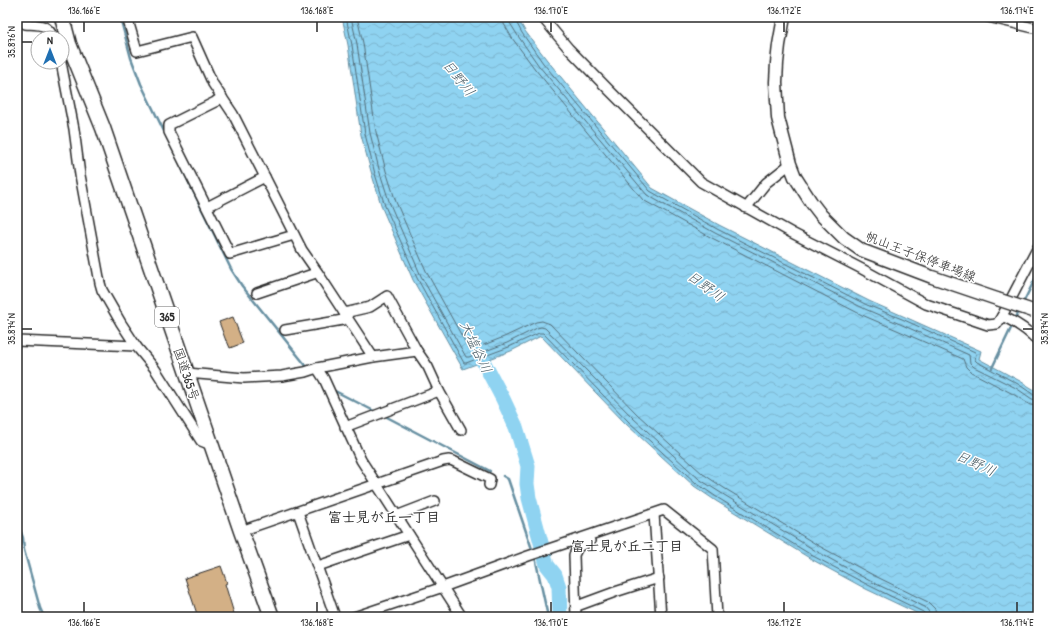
<svg xmlns="http://www.w3.org/2000/svg" width="1055" height="634" font-family="'Patrick Hand','Klee One',sans-serif">
<defs>
<pattern id="water-waves" width="16" height="10" patternUnits="userSpaceOnUse"><rect width="16" height="10" fill="#8fd3f1"/><path d="M0 5q4-4 8 0t8 0" fill="none" stroke="#7cb5cf"/></pattern>
</defs>
<rect width="100%" height="100%" fill="#fff"/>
<filter id="ink" filterUnits="userSpaceOnUse"><feTurbulence type="fractalNoise" baseFrequency=".025" numOctaves="2"/><feDisplacementMap in="SourceGraphic" scale="8" xChannelSelector="R" yChannelSelector="G"/><feConvolveMatrix kernelMatrix="1 2 1 2 8 2 1 2 1" color-interpolation-filters="sRGB"/></filter>
<g filter="url(#ink)">
<polygon fill="url(#water-waves)" stroke="#6790a2" points="342,17 517,17 525,31 547,60 652,188 719,225 869,301 903,316 981,351 979,359 1020,381 1038,392 1038,617 925,617 866,589 811,559 716,501 694,486 626,424 541,336 511,351 463,369 413,280 382,208 372,175 361,135 348,45"/>
<g fill="none" stroke-linecap="round" stroke-linejoin="round">
<g stroke="#536e7a" stroke-width="1">
<polyline points="346,17 352,45 365,134 375,174 385,206 417,278 464,363 466,363 509,347 539,333 543,333 629,422 696,483 718,498 813,556 868,585 923,612 925,614 925,617"/>
<polyline points="351,17 357,44 370,133 380,173 390,204 421,276 466,357 469,357 507,343 537,328 541,327 545,328 633,418 699,479 721,493 816,551 870,581 925,607 929,612 930,617"/>
<polyline points="357,17 363,43 376,132 386,171 396,202 427,273 469,349 471,350 504,337 536,322 542,321 550,324 637,414 703,474 724,488 819,546 873,575 928,602 935,609 936,617"/>
<polyline points="503,17 504,24 512,38 535,69 643,200 712,238 862,315 897,330 963,359 966,367 971,372 1013,394 1030,405 1038,406"/>
<polyline points="509,17 510,23 518,36 539,66 647,195 715,233 865,309 900,324 969,355 970,363 974,367 1016,388 1032,399 1038,400"/>
<polyline points="514,17 515,20 522,33 543,63 650,191 717,229 867,305 902,319 975,352 976,354 975,360 977,362 1018,384 1034,395 1038,395"/>
</g>
<g stroke="#6790a2" stroke-width="2.5">
<polyline points="120,17 131,58 141,84 231,269 242,286 307,367"/>
<polyline points="1023,303 1038,273"/>
<polyline points="1015,319 1020,310"/>
<polyline points="992,368 1013,324"/>
<polyline points="335,391 376,412"/>
<polyline points="383,415 490,471"/>
<polyline points="503,476 508,479 533,552"/>
<polyline points="17,521 23,538 24,550 40,608 44,617"/>
<polyline points="535,557 548,617"/>
</g>
<polyline stroke="#8fd3f1" stroke-width="15" points="474,344 503,399 516,427 528,466 527,484 529,498 547,565 555,575 559,587 560,617"/>
</g>
<g fill="#d3b086" stroke="#2b2b2b">
<polygon points="233,317 243,343 230,348 227,341 226,341 219,322"/>
<polygon points="221,566 227,583 225,584 235,617 198,617 185,578"/>
</g>
<g fill="none" stroke-linecap="round" stroke-linejoin="round">
<defs>
<g id="minor">
<path d="M21,17L25,24C38,25 48,23 53,38"/>
<polyline points="127,17 137,51 192,37 213,84 233,114 302,250 318,273 373,357"/>
<polyline points="542,17 569,49 609,90 701,182 792,233 862,269 926,304 988,325 997,324 1002,316 1038,247"/>
<polyline points="988,17 1038,29"/>
<polyline points="61,62 74,129 80,175 100,283 102,290 121,323 136,346 155,369 201,441 211,445"/>
<polyline points="222,97 215,102 169,125 169,132 230,254 294,235"/>
<polyline points="207,207 265,177"/>
<polyline points="746,208 766,183 790,164"/>
<polyline points="257,293 313,274 317,272"/>
<polyline points="344,313 370,307 387,296 417,351 428,367 439,391 461,430"/>
<path d="M1002,316C1015,322 1025,328 1035,338"/>
<polyline points="285,330 343,320 347,318"/>
<polyline points="17,341 136,346"/>
<polyline points="317,368 324,379 361,460 462,617"/>
<polyline points="187,373 244,378 282,376 305,372 317,368 373,357 417,351"/>
<polyline points="345,427 439,391"/>
<polyline points="298,512 335,617"/>
<polyline points="654,514 661,617"/>
<polyline points="396,516 435,501"/>
<polyline points="241,531 443,461 449,460 453,461 490,479 489,485"/>
<polyline points="318,566 409,535"/>
<polyline points="577,606 615,592 646,582 659,578"/>
<polyline points="354,617 443,587 528,556 664,510 713,549 717,617"/>
<polyline points="576,617 574,555 578,547 590,541"/>
</g>
<polyline id="secondary" points="784,17 779,45 777,63 776,82 778,118 790,164 795,177 811,202 821,215 844,238 861,250 932,277 997,299"/>
<polyline id="trunk" points="62,17 69,44 103,128 241,531 272,617"/>
</defs>
<use href="#minor" stroke="#2b2b2b" stroke-width="12"/>
<use href="#secondary" stroke="#2b2b2b" stroke-width="15"/>
<use href="#trunk" stroke="#2b2b2b" stroke-width="17"/>
<use href="#minor" stroke="#fff" stroke-width="9"/>
<use href="#secondary" stroke="#fff" stroke-width="12"/>
<use href="#trunk" stroke="#fff" stroke-width="14"/>
<defs>
<polyline id="secondary-bridge" points="997,299 1033,311"/>
</defs>
<use href="#secondary-bridge" stroke="#2b2b2b" stroke-width="15" stroke-linecap="butt"/>
<use href="#secondary-bridge" stroke="#fff" stroke-width="12"/>
</g>
</g>
<path fill="none" stroke="#2b2b2b" stroke-width="1.5" d="M84,22V32M317,22V32M551,22V32M784,22V32M1017,22V32M22,42H32M22,329H32M1023,329H1033M84,602V612M317,602V612M551,602V612M784,602V612M1017,602V612"/>
<g text-anchor="middle" stroke-width="3" stroke-linejoin="round" paint-order="stroke">
<rect fill="#fff" stroke="#6b6b6b" stroke-width="1" x="155" y="307" width="24" height="20" rx="3"/>
<g font-size="12" font-weight="bold" fill="#2b2b2b">
<text x="167" y="321">365</text>
</g>
<g font-size="13" fill="#2b2b2b" stroke="#fff">
<text transform="translate(921 256) rotate(21)" y="5">帆山王子保停車場線</text>
<text transform="translate(187 374) rotate(71)" y="5">国道365号</text>
</g>
<g font-size="14" font-style="italic" fill="#495d66" stroke="#fff">
<text transform="translate(459 78) rotate(51)" y="5">日野川</text>
<text transform="translate(706 286) rotate(36)" y="5">日野川</text>
<text transform="translate(476 347) rotate(65)" y="5">大塩谷川</text>
<text transform="translate(976 463) rotate(25)" y="5">日野川</text>
</g>
<g font-size="14" font-weight="bold" fill="#2b2b2b" stroke="#fff">
<text x="384" y="522">富士見が丘一丁目</text>
<text x="627" y="551">富士見が丘二丁目</text>
</g>
</g>
<rect width="1055" height="634" fill="none" stroke="#fff" stroke-width="44"/>
<g transform="translate(50 50)"><circle r="19" fill="#ffffff" stroke="#aaaaaa"/>
<path d="M0-3L7 15L0 10L-7 15Z" fill="#1f6fb2"/>
<text y="-6" font-size="11" font-weight="bold" text-anchor="middle" fill="#2b2b2b">N</text>
</g>
<rect x="22" y="22" width="1011" height="590" fill="none" stroke="#2b2b2b" stroke-width="1.5"/>
<g font-size="10" text-anchor="middle" fill="#2b2b2b">
<text x="84" y="14">136.166°E</text>
<text x="317" y="14">136.168°E</text>
<text x="551" y="14">136.170°E</text>
<text x="784" y="14">136.172°E</text>
<text x="1017" y="14">136.174°E</text>
<text transform="translate(11 42) rotate(-90)" y="4">35.876°N</text>
<text transform="translate(11 329) rotate(-90)" y="4">35.874°N</text>
<text transform="translate(1044 329) rotate(-90)" y="4">35.874°N</text>
<text x="84" y="626">136.166°E</text>
<text x="317" y="626">136.168°E</text>
<text x="551" y="626">136.170°E</text>
<text x="784" y="626">136.172°E</text>
<text x="1017" y="626">136.174°E</text>
</g>
</svg>
